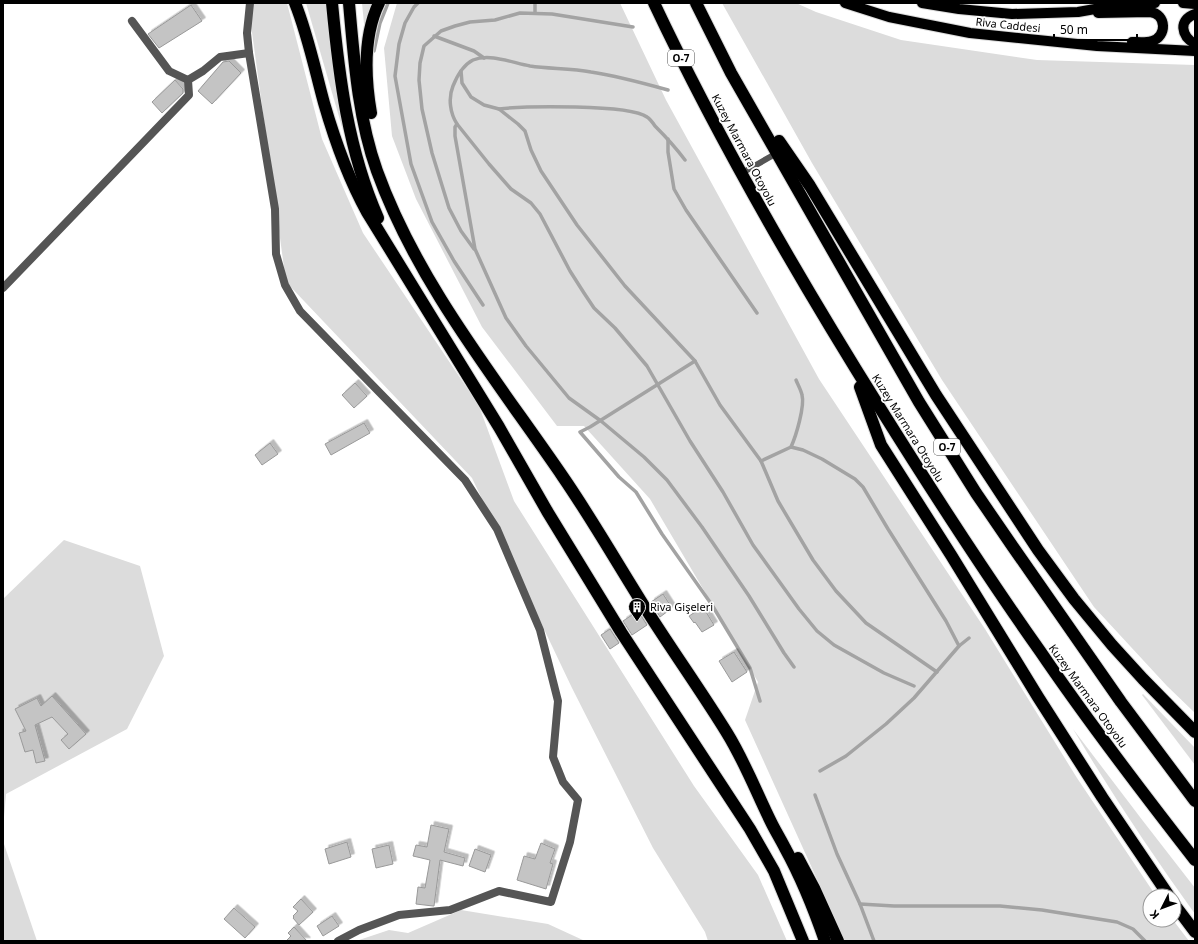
<svg xmlns="http://www.w3.org/2000/svg" width="1198" height="944" font-family="'Noto Sans',sans-serif">
<defs>
<filter id="shadow"><feDropShadow dx="3.5" dy="-3.5" stdDeviation="0" flood-color="#0004"/></filter>
</defs>
<rect width="100%" height="100%" fill="#fff"/>
<g fill="#dcdcdc">
<polygon points="248,3 287,3 322,139 363,233 479,406 514,501 694,786 758,875 787,941 708,941 705,932 653,848 572,688 472,478 286,282"/>
<polygon points="306,3 327,3 345,126 342,127"/>
<polygon points="362,3 372,3 366,34 365,34"/>
<polygon points="397,3 620,3 666,100 819,379 985,629 1077,778 1156,896 1150,896 1150,920 1173,920 1189,941 845,941 745,720 758,682 650,499 584,426 557,426 482,327 416,199 392,136 384,48"/>
<polygon points="722,3 796,3 816,12 901,40 1037,60 1195,65 1195,713 1167,686 1094,607 942,380 812,163"/>
<polygon points="64,540 140,566 164,656 127,729 6,794 3,829 3,599"/>
<polygon points="1143,694 1195,748 1195,765 1142,695"/>
<path d="M1073,729L1143,821L1195,888V914C1152,854 1111,793 1073,729Z"/>
<polygon points="3,841 37,941 3,941"/>
<polygon points="461,910 548,924 585,941 356,941 389,930 408,933"/>
</g>
<g fill="none" stroke-linecap="round" stroke-linejoin="round">
<g stroke="#a3a3a3" stroke-width="3.5">
<polyline points="418,3 414,7 405,23 399,44 395,76 411,164 432,222 454,261 483,305"/>
<polyline points="535,13 535,3"/>
<polyline points="434,36 474,51 484,58"/>
<polyline points="374,51 380,23 388,3"/>
<polyline points="461,71 462,83 471,97 484,105 499,109 518,124 525,131 531,150 541,171 577,225 625,286 695,361 720,405 761,461 778,501 813,560 836,591 866,623 937,672"/>
<path d="M668,90C643,83 617,76 591,72C571,68 550,69 530,66C513,63 490,53 473,60C463,65 457,76 453,86C448,98 450,113 457,124L489,164L511,189L531,203L540,214L570,271L584,293L594,308L615,328L647,366L690,441L723,492L753,545L799,609L817,631L834,645L884,673L914,686"/>
<path d="M499,109C524,106 629,104 647,117C650,119 653,123 655,126C666,137 676,148 685,160"/>
<polyline points="457,124 455,127 455,136 475,249 506,318 526,346 569,398 601,421 644,457 667,480 702,527 749,596 784,653 794,667"/>
<polyline points="668,139 668,152 674,189 686,210 757,313"/>
<polyline points="474,249 461,231 449,208 432,153 422,109 419,80 420,63 424,46 441,31 455,26 470,22 495,20 520,13 552,14 633,27"/>
<polyline points="695,361 590,427 580,432 619,477 636,492 662,534 712,605 750,668 760,701"/>
<path d="M791,447C796,436 805,406 802,395C801,390 798,385 796,380"/>
<polyline points="761,461 791,447 803,450 822,459 855,479 863,487 888,529 946,621 959,646"/>
<polyline points="820,771 846,756 886,724 914,698 959,646 969,638"/>
<polyline points="815,795 837,854 860,904 874,941"/>
<polyline points="860,904 894,906 1000,906 1042,910 1117,922 1133,929 1145,941"/>
</g>
</g>
<g fill="#c4c4c4" stroke="#999" filter="url(#shadow)">
<polygon points="191,5 202,21 159,48 148,34"/>
<polygon points="229,61 241,73 212,104 198,91 223,62"/>
<polygon points="175,80 183,89 183,93 162,113 152,102"/>
<polygon points="355,383 367,396 354,408 342,395"/>
<polygon points="364,423 370,433 331,455 325,444"/>
<polygon points="270,443 278,454 262,465 255,455"/>
<polygon points="663,594 672,608 660,617 651,602"/>
<polygon points="703,607 714,625 702,632 695,622 694,623 689,616"/>
<polygon points="638,611 647,625 632,635 623,621"/>
<polygon points="610,629 619,643 610,649 601,635"/>
<polygon points="734,652 747,672 732,682 719,661"/>
<polygon points="52,696 86,734 69,749 61,740 68,734 52,717 35,725 45,761 36,763 33,750 25,752 19,733 26,731 15,709 37,698 41,706"/>
<polygon points="431,825 449,829 444,852 465,858 463,866 440,860 434,906 433,906 416,904 418,887 425,888 430,860 413,856 416,845 427,847"/>
<polygon points="347,842 351,857 329,864 325,849"/>
<polygon points="541,843 555,849 550,863 553,864 546,889 517,880 524,856 535,859"/>
<polygon points="389,845 393,864 376,868 372,849"/>
<polygon points="475,849 491,855 485,872 469,866"/>
<polygon points="301,899 313,912 299,925 293,918 294,917 293,916 298,911 293,907"/>
<polygon points="234,908 255,927 245,938 224,919"/>
<polygon points="332,916 339,926 323,936 317,926"/>
<polygon points="294,927 307,941 286,941 291,936 288,933"/>
</g>
<g fill="none" stroke-linecap="round" stroke-linejoin="round">
<defs>
<g id="primary">
<polyline points="845,3 889,17 970,33 1097,46 1195,51"/>
<polyline points="922,3 959,9 1012,14 1078,12 1112,6 1155,3"/>
<polyline points="1183,3 1195,4"/>
<path d="M1098,13L1150,12C1167,14 1167,37 1152,41C1146,43 1138,42 1132,42"/>
<path d="M1195,14C1178,20 1181,36 1195,44"/>
</g>
<g id="motorway">
<path d="M295,3C308,35 315,70 324,103C335,141 348,178 367,212L499,427L547,511L621,632L750,829L774,871L803,941"/>
<path d="M332,3C339,77 348,150 378,218"/>
<path d="M349,3C354,59 358,118 377,171C418,284 496,379 563,477C594,522 621,570 651,617C676,656 703,694 727,733C745,762 757,794 772,824C776,832 781,840 785,848C801,877 814,909 825,941"/>
<path d="M654,3C720,143 798,277 880,408C932,491 984,572 1040,651C1089,723 1142,792 1195,860"/>
<polyline points="696,3 731,73 919,402 976,493 1013,547 1121,702 1195,801"/>
<path d="M371,113C365,78 363,36 379,3"/>
<polyline points="779,141 810,186 936,395 1038,550 1074,599 1112,645 1143,679 1195,732"/>
<polyline points="860,387 881,445 951,555 1038,697 1102,797 1169,896"/>
<polyline points="798,858 814,888 838,941"/>
<polyline points="1174,904 1195,932"/>
</g>
</defs>
<use href="#primary" stroke="#dbdbdb" stroke-width="12"/>
<use href="#motorway" stroke="#dbdbdb" stroke-width="14"/>
<polyline stroke="#555" stroke-width="6" points="742,173 777,153"/>
<g stroke="#555" stroke-width="8">
<polyline points="250,3 247,33 249,53 275,209 276,254 285,285 300,311 465,480 497,529 540,630 558,701 553,757 563,782 578,800 570,842 551,902 499,891 450,910 399,915 359,930 338,941"/>
<polyline points="132,21 169,71 188,80"/>
<polyline points="3,288 189,95 188,80 203,71 220,57 249,53"/>
</g>
<use href="#primary" stroke="#000" stroke-width="10"/>
<use href="#motorway" stroke="#000" stroke-width="12"/>
</g>
<defs>
<symbol id="building-pin" viewBox="-11 -11 22 30"><path d="M0 17L-7.5 6A9.5 9.5 0 1 1 7.5 6Z" fill="#000" stroke="#fff"/><path d="M-4-6H4V6H1V3H-1V6H-4ZM-2.5-4.3h1.7v1.8h-1.7ZM.8-4.3h1.7v1.8H.8ZM-2.5-1h1.7V.8h-1.7ZM.8-1h1.7V.8H.8Z" fill="#fff"/></symbol>
</defs>
<g fill-rule="evenodd">
<use href="#building-pin" x="627" y="597" width="20" height="27"/>
</g>
<g text-anchor="middle" stroke-width="3.5" stroke-linejoin="round" paint-order="stroke">
<g fill="#fff" stroke="#4c4c4c" stroke-width="1">
<rect x="668" y="50" width="26" height="16" rx="3"/>
<rect x="934" y="439" width="26" height="16" rx="3"/>
</g>
<g font-size="10" font-weight="bold" fill="#000">
<text x="681" y="62">O-7</text>
<text x="947" y="451">O-7</text>
</g>
<g font-size="11" fill="#000" stroke="#fff">
<text transform="translate(1008 25) rotate(6)" y="4">Riva Caddesi</text>
<text transform="translate(744 150) rotate(62)" y="4">Kuzey Marmara Otoyolu</text>
<text transform="translate(908 428) rotate(58)" y="4">Kuzey Marmara Otoyolu</text>
<text transform="translate(1088 696) rotate(54)" y="4">Kuzey Marmara Otoyolu</text>
</g>
<g font-size="11" fill="#000" stroke="#fff" text-anchor="start">
<text x="650" y="611">Riva Gişeleri</text>
</g>
</g>
<rect width="1198" height="944" fill="none" stroke="#000000" stroke-width="8"/>
<g transform="translate(1162 908) rotate(228)"><circle r="19" fill="#ffffff" stroke="#999999"/>
<path d="M0-3L7 15L0 10L-7 15Z" fill="#000000"/>
<text y="-6" font-size="11" font-weight="bold" text-anchor="middle" fill="#000000">K</text>
</g>
<path d="M1054 34v6h83v-6" fill="none" stroke="#000000" stroke-width="2"/>
<text x="1060" y="34" font-size="12" fill="#000000" stroke="#ffffff" stroke-width="3" paint-order="stroke">50 m</text>
</svg>
